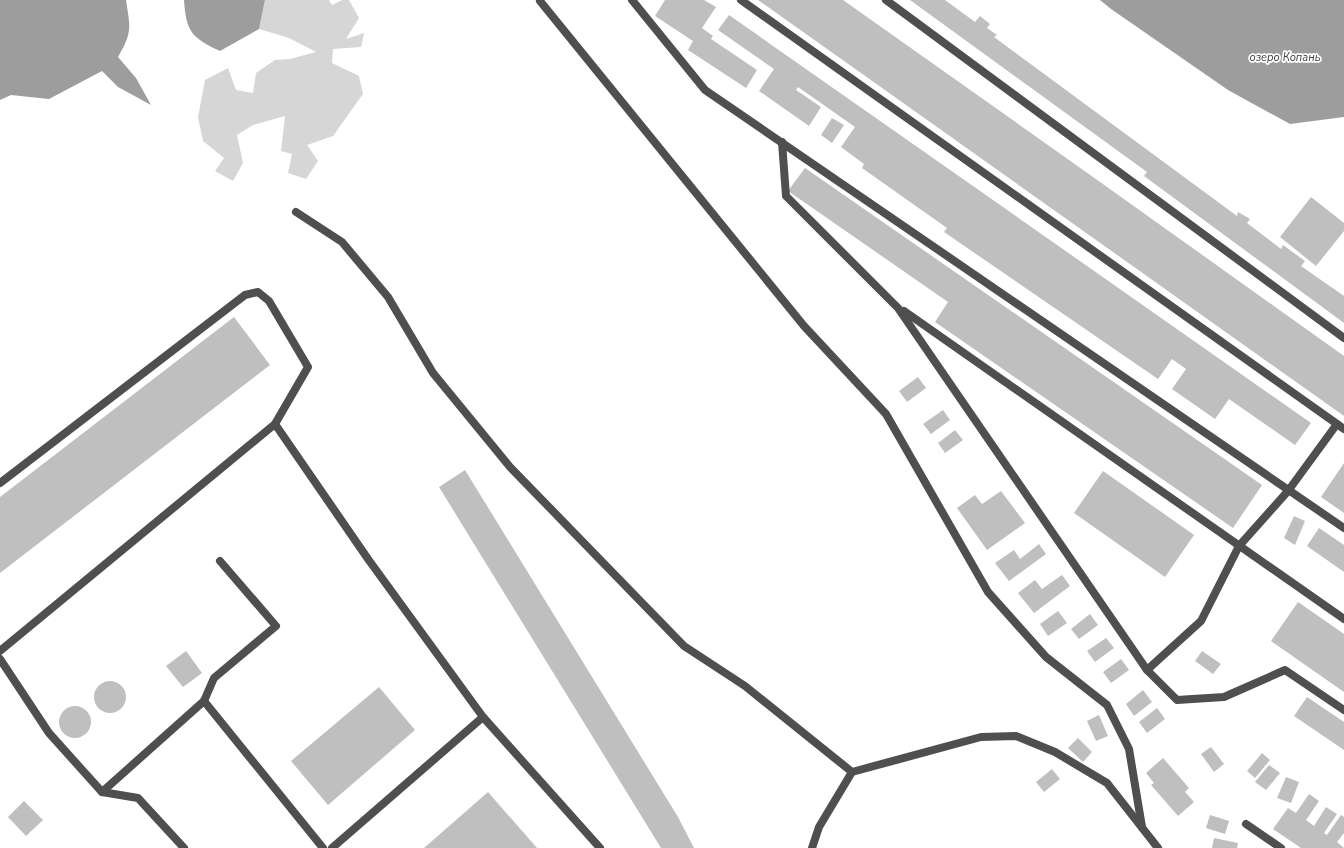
<svg xmlns="http://www.w3.org/2000/svg" width="1344" height="848" font-family="'Nunito Sans',sans-serif">
<rect width="100%" height="100%" fill="#fff"/>
<polygon fill="#d6d6d6" points="265,0 329,0 332,5 342,0 349,0 359,18 346,39 364,33 361,47 333,49 332,63 359,76 363,94 333,136 307,145 318,161 306,179 288,173 292,154 281,151 285,116 253,125 237,135 243,163 233,181 215,171 224,158 203,141 198,117 205,80 228,68 236,90 253,93 256,73 275,60 290,59 316,52 289,38 259,29"/>
<g fill="#9d9d9d">
<path d="M0,0H126C130,27 133,32 118,57L136,78L151,105L118,87L102,71L49,99L11,95L0,100Z"/>
<path d="M184,0H265L259,29L220,51C192,38 186,32 184,0Z"/>
<polygon points="1100,0 1344,0 1344,117 1290,124 1228,90 1111,9"/>
</g>
<g fill="#bfbfbf">
<polygon points="665,0 704,0 716,7 702,28 713,36 711,39 757,70 746,88 688,50 693,41 655,16"/>
<polygon points="758,0 843,0 1086,172 1344,356 1344,416"/>
<polygon points="910,0 945,0 975,22 980,16 990,24 987,28 997,35 994,37 1237,216 1238,212 1250,219 1247,223 1281,249 1283,245 1305,261 1301,266 1344,296 1344,323 1144,176 1147,172"/>
<polygon points="729,15 1311,423 1295,445 1229,399 1215,419 1172,389 1186,369 1172,359 1158,379 944,232 947,228 862,168 864,164 841,147 855,127 798,87 796,90 821,107 809,126 759,91 774,69 718,30"/>
<polygon points="832,118 844,125 832,143 821,135"/>
<polygon points="805,168 1262,485 1233,528 935,322 948,302 788,191"/>
<polygon points="1311,197 1344,223 1344,231 1316,266 1280,237"/>
<polygon points="234,317 270,365 0,573 0,497"/>
<polygon points="918,377 926,388 907,402 899,391"/>
<polygon points="943,410 950,420 931,434 923,424"/>
<polygon points="955,430 963,440 945,453 938,443"/>
<polygon points="1344,463 1344,513 1321,497"/>
<polygon points="465,470 678,817 694,848 661,848 439,487"/>
<polygon points="1103,471 1194,535 1165,577 1074,513"/>
<polygon points="1001,491 1025,523 987,550 957,508 975,495 982,504"/>
<polygon points="1294,516 1305,521 1295,545 1284,538"/>
<polygon points="1319,528 1344,545 1344,572 1307,546"/>
<polygon points="1039,544 1046,554 1009,581 995,563 1014,550 1020,559"/>
<polygon points="1062,575 1070,586 1034,613 1018,593 1035,580 1042,589"/>
<polygon points="1298,602 1344,634 1344,692 1271,641"/>
<polygon points="1058,611 1067,623 1048,636 1040,624"/>
<polygon points="1090,614 1098,625 1079,639 1071,629"/>
<polygon points="1106,638 1114,648 1095,662 1087,651"/>
<polygon points="186,651 202,673 183,687 166,666"/>
<polygon points="1202,651 1221,664 1213,674 1195,661"/>
<polygon points="1121,659 1129,670 1111,683 1103,672"/>
<circle cx="110" cy="697" r="16"/>
<polygon points="379,687 415,730 328,805 291,761"/>
<polygon points="1143,690 1152,702 1134,716 1126,704"/>
<polygon points="1307,697 1344,722 1344,750 1294,716"/>
<circle cx="75" cy="722" r="16"/>
<polygon points="1157,708 1165,719 1147,733 1139,722"/>
<polygon points="1099,715 1108,736 1096,741 1087,721"/>
<polygon points="1078,738 1092,752 1083,762 1068,748"/>
<polygon points="1211,747 1224,764 1214,772 1201,754"/>
<polygon points="1262,753 1270,760 1255,778 1247,771"/>
<polygon points="1163,758 1189,788 1185,792 1194,802 1178,816 1151,785 1154,783 1146,773"/>
<polygon points="1269,765 1280,773 1266,790 1255,782"/>
<polygon points="1052,769 1060,779 1044,792 1036,782"/>
<polygon points="1286,777 1299,782 1291,803 1277,798"/>
<polygon points="488,792 537,848 424,848"/>
<polygon points="1309,794 1319,801 1306,820 1314,826 1326,807 1337,814 1324,833 1327,835 1341,815 1344,817 1344,833 1337,842 1344,848 1301,848 1273,829 1288,808 1296,813"/>
<polygon points="24,801 43,820 26,836 8,817"/>
<polygon points="1210,815 1229,821 1225,834 1206,828"/>
<polygon points="1214,838 1238,843 1237,848 1212,848"/>
</g>
<g fill="none" stroke-linecap="round" stroke-linejoin="round">
<g stroke="#4f4f4f" stroke-width="8">
<polyline points="632,0 705,90 1344,528"/>
<polyline points="741,0 1344,429"/>
<polyline points="886,0 1344,338"/>
<polyline points="540,1 804,326 886,414 988,592 1046,657 1107,705 1129,749 1142,827"/>
<polyline points="782,142 786,196 898,308 1147,670 1177,700 1224,697 1285,670 1344,710"/>
<polyline points="296,212 342,242 388,297 433,373 510,467 684,646 745,686 852,772"/>
<polyline points="904,311 1344,619"/>
<polyline points="275,424 368,559 483,717 600,848"/>
<polyline points="0,483 245,295 258,292 269,301 308,367 275,424 0,651"/>
<polyline points="0,659 49,733 102,792 138,798 184,848"/>
<polyline points="1147,670 1201,621 1239,546 1288,491 1337,424"/>
<polyline points="204,701 214,678 276,626 220,561"/>
<polyline points="102,792 204,701 323,848"/>
<polyline points="1246,824 1281,848"/>
<polyline points="332,848 483,717"/>
<polyline points="812,848 819,827 852,772 981,737 1016,736 1055,752 1107,783 1158,848"/>
</g>
</g>
<g text-anchor="middle" stroke-width="3.5" stroke-linejoin="round" paint-order="stroke">
<g font-size="11" font-style="italic" fill="#3e3e3e" stroke="#fff">
<text x="1285" y="61">озеро Копань</text>
</g>
</g>
</svg>
